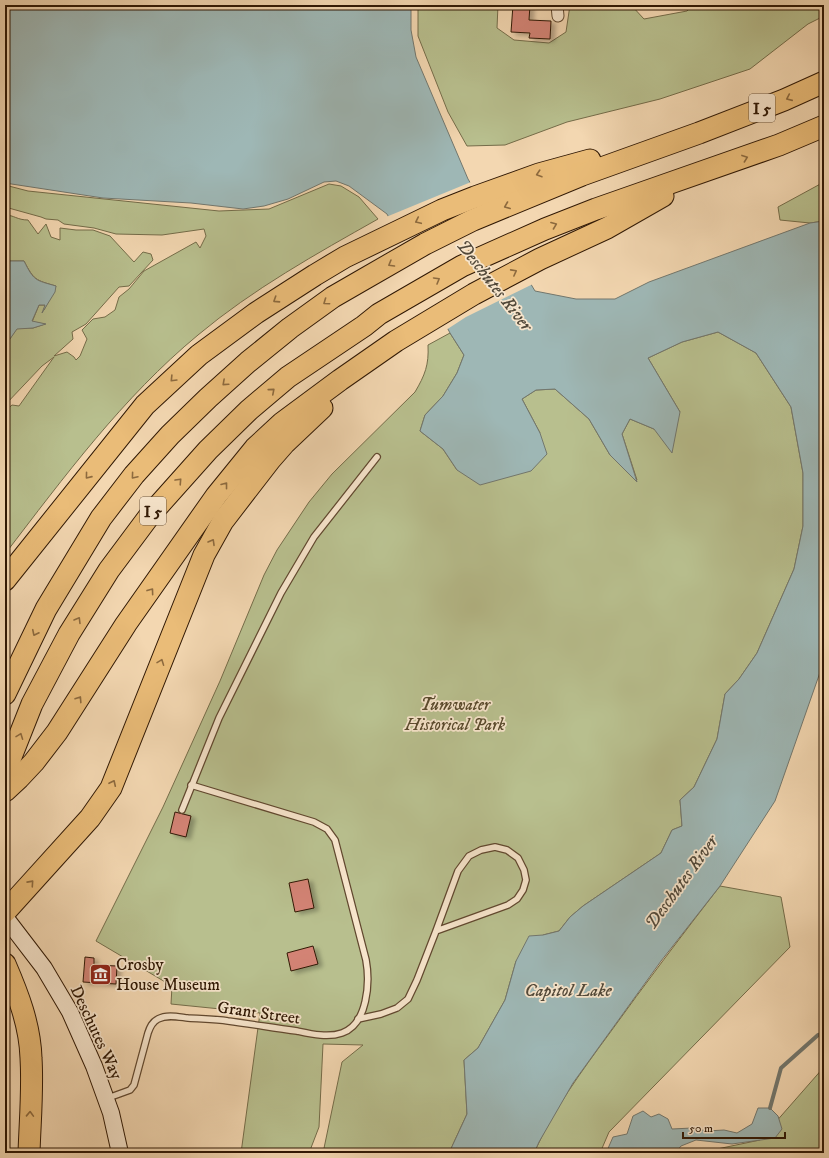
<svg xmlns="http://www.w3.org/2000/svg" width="829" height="1158" font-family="'IM FELL DW Pica',serif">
<defs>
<filter id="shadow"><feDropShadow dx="4.5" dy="2.5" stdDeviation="2" flood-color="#0004"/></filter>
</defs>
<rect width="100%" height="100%" fill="#f3d7b1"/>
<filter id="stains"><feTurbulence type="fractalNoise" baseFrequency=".005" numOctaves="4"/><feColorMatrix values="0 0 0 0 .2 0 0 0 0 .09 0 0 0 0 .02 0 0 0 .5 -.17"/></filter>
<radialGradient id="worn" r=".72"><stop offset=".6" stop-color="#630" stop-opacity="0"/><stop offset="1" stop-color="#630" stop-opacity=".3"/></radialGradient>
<g fill="#b8bf8e" stroke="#746c49">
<polygon points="418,5 498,5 497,28 514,40 549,43 566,32 570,5 631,5 644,19 687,11 693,5 824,5 824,16 808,24 750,69 660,99 567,122 505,145 467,146 448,112 418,36"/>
<polygon points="824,182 824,221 810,223 780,220 778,207"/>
<path d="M329,184L341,186L359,197L378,219C316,254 253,289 198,335C123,397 64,477 5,554V411L12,405L19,406L54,357L42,366L5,405V346L17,328H33L45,324L32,322L39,305H45L44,310L56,286C35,280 34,280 24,261H10L5,263V215C14,215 17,220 28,220L38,234L46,224L51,237L60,240V228L76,230H93L110,236L134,262L143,252L151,254L153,260L129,286L119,287L86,324L72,332L73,339L54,356L67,352L74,357L76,360L80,356L87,339L82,330L93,319L105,317L115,310L119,297L129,289L144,271L196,242L200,248L206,236L204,229L162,235L116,234L94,228L64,224L58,220L46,219L41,217L5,207V185L28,191L219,211L269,209Z"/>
<path d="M718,332L756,353L791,407L803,473V526L794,569L757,653L739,679L725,694L717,739L694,787L680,800L682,826L672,830L661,853L583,906L570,917L559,931L543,935L516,961L505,1000L478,1048L464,1060L467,1114L449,1153H323L342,1062L363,1045L323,1044L319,1127L309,1153H241L260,1013L171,1004L172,986L96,941L163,807L220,681L264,575L277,550L309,502L332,474L415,392C425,375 429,365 428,345L450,333L464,355L457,373L443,396L425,415L420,431L443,449L457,470L540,433L522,399L536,390L555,389L589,419L610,455L637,480L622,434L630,419L654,429L680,412L648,358L682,342Z"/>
<path d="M720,886L781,897L790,947L609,1132L600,1153H534C553,1110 581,1072 609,1034C645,984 682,935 720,886Z"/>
<polygon points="824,1067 824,1153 698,1153 760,1140"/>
</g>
<g fill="#9eb7b5" stroke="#72776e">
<polygon points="5,5 411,5 411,30 416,57 468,179 535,291 576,299 615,299 649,282 810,223 824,221 824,661 775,801 720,886 661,961 573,1083 539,1142 534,1153 449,1153 467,1114 464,1060 478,1048 505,1000 516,961 529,936 543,935 559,931 570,917 583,906 661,853 672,830 682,826 680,800 694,787 717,739 725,694 739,679 757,653 794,569 803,526 803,473 791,407 756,353 718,332 682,342 648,358 680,412 672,453 654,429 630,419 622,434 637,482 610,455 589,419 555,389 536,390 522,399 540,433 547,454 531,471 480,485 457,470 443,449 420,431 425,415 443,396 457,373 464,355 450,333 387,214 349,186 336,181 324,182 288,199 264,206 243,209 191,203 103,198 5,183"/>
<path d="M10,261H24C34,281 35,280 56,286L55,292L42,313L45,305H39L32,321L46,324L33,328L17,329L5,346V263Z"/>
<polygon points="758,1108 770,1108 778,1116 782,1129 775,1138 732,1144 696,1140 681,1146 675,1153 606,1153 613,1137 627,1134 633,1116 643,1111 651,1117 659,1114 668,1119 672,1129 692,1128 707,1131 724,1130 737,1133 752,1124"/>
</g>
<polygon fill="#f3d7b1" points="471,182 533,284 466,317 446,330 386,217"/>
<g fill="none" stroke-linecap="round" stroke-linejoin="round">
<polyline stroke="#72776e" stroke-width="4" points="770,1108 781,1068 818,1035 824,1034"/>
</g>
<g fill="#d38375" stroke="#301804" filter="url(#shadow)">
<polygon points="513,5 530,5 529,20 551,21 550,39 529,38 530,33 511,32"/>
<polygon points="175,812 191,816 186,837 170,833"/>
<polygon points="308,879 314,908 295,912 289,883"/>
<polygon points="313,946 318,964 291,971 287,953"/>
<polygon points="85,957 94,958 94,965 117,966 116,984 83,982"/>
</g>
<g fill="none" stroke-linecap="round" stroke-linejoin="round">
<defs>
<g id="lane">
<polyline points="182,810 219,718 281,593 314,537 377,457"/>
<polyline points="358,1019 381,1014 397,1008 408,999 417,980 436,931 458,871 469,856 481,850 495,847 507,850 518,858 524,870 526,880 523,890 517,899 508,905 436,931"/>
<path d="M108,1098L130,1090L134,1085L148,1033C150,1027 152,1022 158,1019C167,1014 179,1017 188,1018C201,1019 215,1019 228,1021C251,1024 274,1028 297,1031C311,1034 328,1038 342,1033C368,1024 370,982 366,960L335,840L327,829L314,822L191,785"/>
</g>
<polyline id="street" points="557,5 558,16"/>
<polyline id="secondary" points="5,917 44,968 70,1012 94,1066 111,1113 120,1153"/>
<g id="highway">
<polyline points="5,580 145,405 199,355 256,313 315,275 345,257 442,210 475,197 539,174 590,160"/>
<polyline points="5,694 46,609 101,518 134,475 170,435 208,398 248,362 290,328 333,297 359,282 425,244 473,220 582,175 699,133 784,100 824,82"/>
<polyline points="5,772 32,704 69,634 109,570 150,515 208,450 249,410 288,377 364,326 379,314 462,266 545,229 596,209 779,145 824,126"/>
<polyline points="5,791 19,778 34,762 57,732 126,624 216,496 255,448 282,423 340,380 396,341 474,294 540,259 607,228 663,196"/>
<polyline points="5,912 90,818 111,788 204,555 223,521 270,460 284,444 322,408"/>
<path d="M5,964C18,994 30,1025 31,1058C33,1089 30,1121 29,1153"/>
</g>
</defs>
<use href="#lane" stroke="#61482f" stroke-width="8"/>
<use href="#street" stroke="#61482f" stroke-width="13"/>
<use href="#secondary" stroke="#301804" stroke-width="18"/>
<use href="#highway" stroke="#301804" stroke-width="23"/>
<use href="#lane" stroke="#f7e5cc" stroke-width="5.5"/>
<use href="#street" stroke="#f7e5cc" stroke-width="11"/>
<use href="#secondary" stroke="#f7e5cc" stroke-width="16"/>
<use href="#highway" stroke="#eabc78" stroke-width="21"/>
</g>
<defs><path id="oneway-chevron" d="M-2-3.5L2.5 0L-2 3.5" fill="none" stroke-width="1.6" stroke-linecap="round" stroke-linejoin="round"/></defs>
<g stroke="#8d6a3e">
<use href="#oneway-chevron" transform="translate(789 98) rotate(156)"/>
<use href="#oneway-chevron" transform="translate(745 158) rotate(-20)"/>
<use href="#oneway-chevron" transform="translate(539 174) rotate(162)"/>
<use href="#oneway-chevron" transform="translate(507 206) rotate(158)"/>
<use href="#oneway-chevron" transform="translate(418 221) rotate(155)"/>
<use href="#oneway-chevron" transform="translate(554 225) rotate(-21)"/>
<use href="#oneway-chevron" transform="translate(391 264) rotate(150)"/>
<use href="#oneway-chevron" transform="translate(514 272) rotate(-28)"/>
<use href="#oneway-chevron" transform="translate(437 280) rotate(-30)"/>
<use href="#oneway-chevron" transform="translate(276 300) rotate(147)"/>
<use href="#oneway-chevron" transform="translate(326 302) rotate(145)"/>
<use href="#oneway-chevron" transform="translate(173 379) rotate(134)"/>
<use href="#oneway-chevron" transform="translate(225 383) rotate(138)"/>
<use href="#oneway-chevron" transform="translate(272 391) rotate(-41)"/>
<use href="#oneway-chevron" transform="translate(88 476) rotate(129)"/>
<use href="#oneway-chevron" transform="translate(134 476) rotate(130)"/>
<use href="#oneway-chevron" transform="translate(179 481) rotate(-47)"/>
<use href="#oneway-chevron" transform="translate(225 485) rotate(-52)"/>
<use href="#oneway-chevron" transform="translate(212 542) rotate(-60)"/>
<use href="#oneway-chevron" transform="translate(151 591) rotate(-54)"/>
<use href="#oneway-chevron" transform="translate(78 620) rotate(-59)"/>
<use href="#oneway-chevron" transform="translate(35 633) rotate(116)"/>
<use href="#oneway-chevron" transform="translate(161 662) rotate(-69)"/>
<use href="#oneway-chevron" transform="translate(79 699) rotate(-57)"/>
<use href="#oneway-chevron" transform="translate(20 736) rotate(-69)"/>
<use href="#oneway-chevron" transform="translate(113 783) rotate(-65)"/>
<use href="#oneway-chevron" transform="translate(31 883) rotate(-48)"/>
<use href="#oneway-chevron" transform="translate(30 1114) rotate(-88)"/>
</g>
<defs>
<symbol id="museum-square" viewBox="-11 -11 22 22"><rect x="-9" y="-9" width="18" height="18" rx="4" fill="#8f2418" stroke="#f7e5cc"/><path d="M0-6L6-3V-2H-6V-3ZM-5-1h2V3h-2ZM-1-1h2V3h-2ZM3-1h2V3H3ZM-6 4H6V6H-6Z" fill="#fff"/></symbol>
</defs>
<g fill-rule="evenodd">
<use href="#museum-square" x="88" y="962" width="25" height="25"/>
</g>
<g text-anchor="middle" stroke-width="3.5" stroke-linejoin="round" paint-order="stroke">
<g fill="#f7e5cc" stroke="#6c5640" stroke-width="1">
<rect x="749" y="94" width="26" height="28" rx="3"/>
<rect x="140" y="497" width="26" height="28" rx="3"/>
</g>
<g font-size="16" font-weight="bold" fill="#301804">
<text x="762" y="114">I 5</text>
<text x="153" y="517">I 5</text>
</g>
<g font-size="17" font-style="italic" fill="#594a2d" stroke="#f7e5cc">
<text x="455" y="710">Tumwater<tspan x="455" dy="20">Historical Park</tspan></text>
</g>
<g font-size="17" fill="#301804" stroke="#f7e5cc" text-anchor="start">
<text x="116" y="970">Crosby<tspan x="116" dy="20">House Museum</tspan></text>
</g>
<g font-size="17" fill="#301804" stroke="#f7e5cc">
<text transform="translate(259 1012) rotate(8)" y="6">Grant Street</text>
<text transform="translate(97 1032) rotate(65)" y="6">Deschutes Way</text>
</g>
<g font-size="18" font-style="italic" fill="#514839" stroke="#f7e5cc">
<text transform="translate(495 285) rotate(52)" y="6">Deschutes River</text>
<text transform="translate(681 882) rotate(-54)" y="6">Deschutes River</text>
<text x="568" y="996">Capitol Lake</text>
</g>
</g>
<rect width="829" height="1158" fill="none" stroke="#f3d7b1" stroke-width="20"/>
<rect x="6" y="6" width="817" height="1146" fill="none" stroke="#301804" stroke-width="2"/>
<rect x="10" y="10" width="809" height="1138" fill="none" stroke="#301804"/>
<path d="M683 1132v6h102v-6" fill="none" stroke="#301804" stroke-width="2"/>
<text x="689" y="1132" font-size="12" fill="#301804" stroke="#f7e5cc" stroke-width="3" paint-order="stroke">50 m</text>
<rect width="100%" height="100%" filter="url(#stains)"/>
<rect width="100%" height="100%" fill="url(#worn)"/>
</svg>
